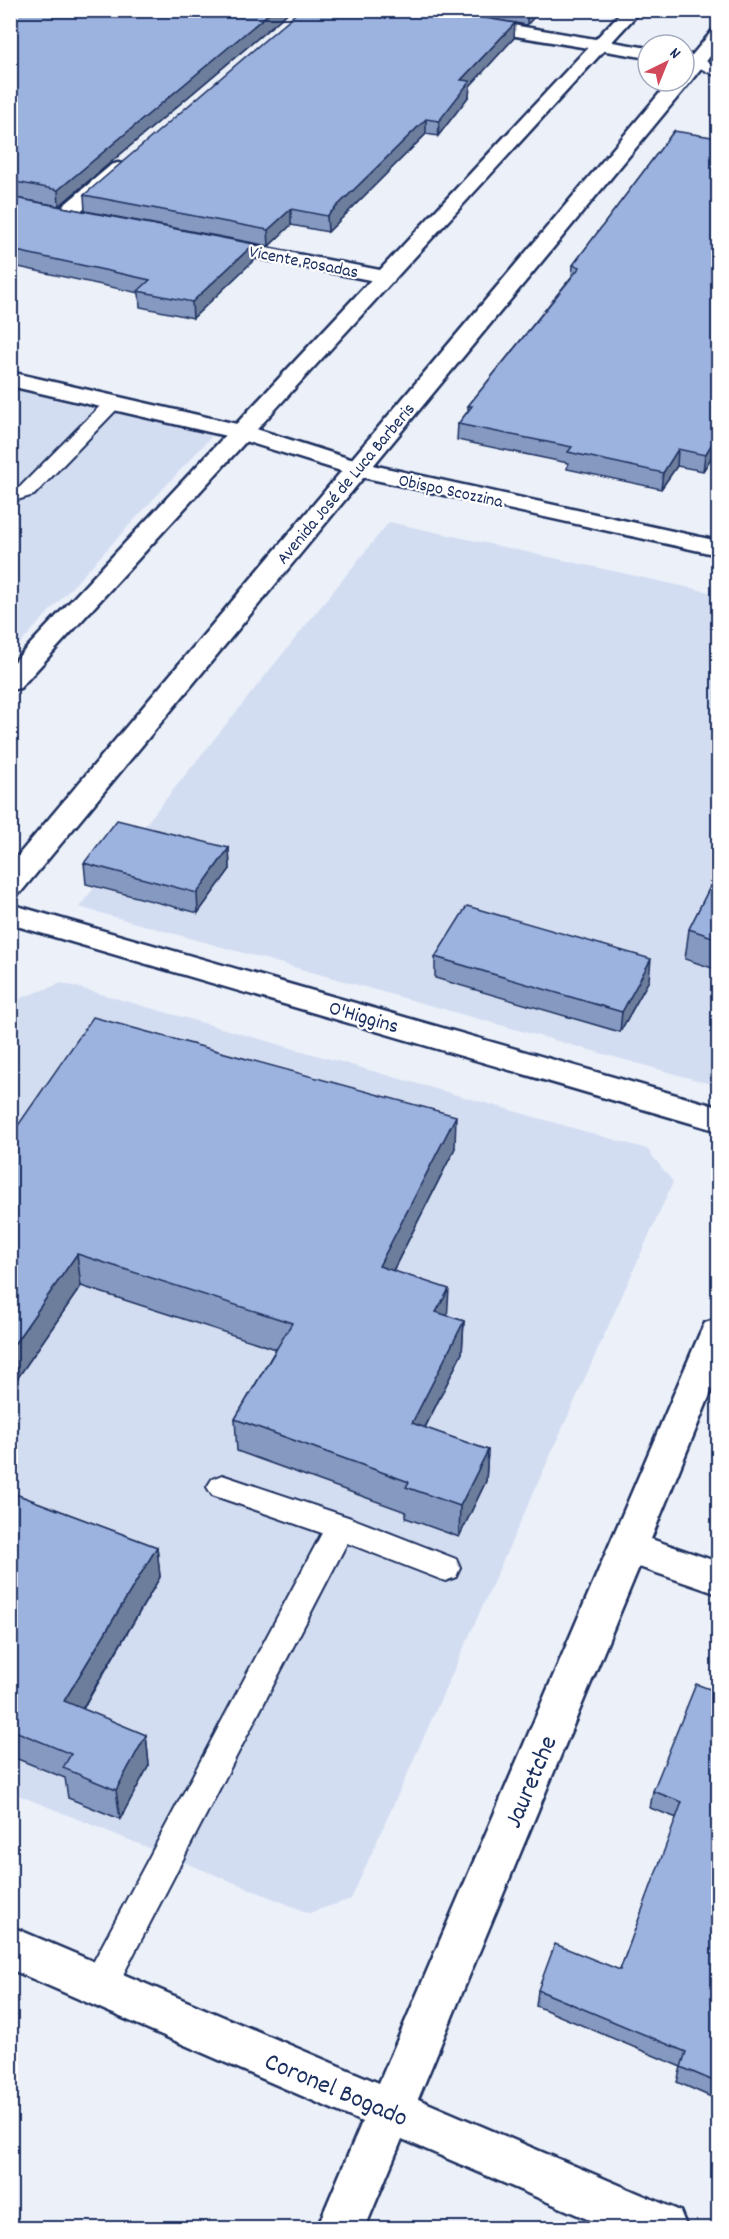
<svg xmlns="http://www.w3.org/2000/svg" width="729" height="2239" font-family="Dekko,sans-serif">
<rect width="100%" height="100%" fill="#ebf0f9"/>
<filter id="ink" filterUnits="userSpaceOnUse"><feTurbulence type="fractalNoise" baseFrequency=".0167" numOctaves="2"/><feDisplacementMap in="SourceGraphic" scale="12" xChannelSelector="R" yChannelSelector="G"/><feConvolveMatrix kernelMatrix="1 2 1 2 8 2 1 2 1" color-interpolation-filters="sRGB"/></filter>
<g filter="url(#ink)">
<g fill="#d3ddf1">
<polygon points="11,384 205,428 211,437 11,653"/>
<polygon points="389,522 718,594 718,1086 79,907"/>
<polygon points="62,983 647,1149 673,1182 351,1899 309,1913 11,1792 10,1012 21,998"/>
</g>
<g fill="none" stroke-linecap="round" stroke-linejoin="round">
<defs>
<g id="service">
<polygon points="697,57 718,67 718,77 692,64 690,61 692,58"/>
<polygon points="114,397 120,398 123,402 120,406 34,495 10,502 10,490 20,487 108,398"/>
<polygon points="222,1475 351,1518 456,1559 460,1568 456,1577 445,1581 347,1543 111,1998 99,2003 87,1998 82,1986 87,1974 322,1533 212,1495 207,1487 212,1479"/>
</g>
<g id="minor">
<polygon points="381,10 424,10 648,48 648,58 389,15"/>
<polygon points="684,54 703,57 706,61 703,65 684,64"/>
<polygon points="118,163 125,165 128,169 125,173 71,219 57,219 54,215 57,211 111,165"/>
<polygon points="209,237 385,271 393,272 396,277 393,282 385,283 202,247 199,243 202,239"/>
<polygon points="10,372 250,427 363,463 718,541 718,555 357,476 235,438 10,386"/>
<polygon points="10,904 718,1107 718,1131 10,924"/>
<polygon points="718,1319 718,1375 651,1539 718,1562 718,1594 639,1567 418,2099 680,2211 687,2228 608,2228 402,2139 365,2228 317,2228 362,2122 10,1969 10,1926 379,2083 700,1333 705,1323"/>
</g>
<g id="secondary">
<polygon points="623,10 641,10 20,688 10,690 10,666"/>
<polygon points="718,30 718,46 691,81 21,892 10,894 10,865 670,81 684,81 684,65 712,31"/>
</g>
</defs>
<use href="#service" stroke="#1b2f5e" stroke-width="4"/>
<use href="#minor" stroke="#1b2f5e" stroke-width="5"/>
<use href="#secondary" stroke="#1b2f5e" stroke-width="5"/>
<use href="#service" fill="#fff" fill-rule="evenodd"/>
<use href="#minor" fill="#fff" fill-rule="evenodd"/>
<use href="#secondary" fill="#fff" fill-rule="evenodd"/>
</g>
<g fill="#8699c0" stroke="#1b2f5e" stroke-width="1.5">
<polygon points="10,10 291,10 59,206 10,197"/>
<polygon points="440,10 540,10 527,25"/>
<polygon points="514,38 470,86 469,96 438,136 426,134 328,232 291,225 269,246 85,211 84,195"/>
<polygon points="674,131 718,447 703,471 677,466 661,489 567,469 568,463 457,440 458,424 468,411 468,406 572,276 573,265"/>
<polygon points="10,197 254,244 254,260 193,318 140,307 139,293 14,266 10,268"/>
<polygon points="229,848 230,869 198,913 86,884 84,863"/>
<polygon points="718,871 718,970 685,959 689,929"/>
<polygon points="435,957 649,980 620,1032 435,978"/>
<polygon points="10,1137 455,1148 393,1271 448,1316 464,1321 462,1353 425,1428 488,1450 486,1481 459,1537 406,1518 406,1512 237,1451 235,1419 276,1349 81,1286 10,1389"/>
<polygon points="10,1492 157,1547 160,1577 83,1709 146,1735 149,1765 120,1819 68,1798 65,1778 10,1756"/>
<polygon points="718,1692 718,2100 677,2082 681,2067 536,2006 538,1990 620,1970 677,1818 650,1808 653,1791"/>
</g>
<g fill="#6d7d9c" stroke="#1b2f5e" stroke-width="1.5">
<polygon points="273,10 291,10 59,206 58,190"/>
<polygon points="527,10 540,10 527,25"/>
<polygon points="515,23 514,38 470,86 469,96 438,136 439,121 461,80"/>
<polygon points="426,119 426,134 328,232 327,216"/>
<polygon points="291,209 291,225 269,246 268,230"/>
<polygon points="254,244 254,260 193,318 192,302"/>
<polygon points="12,250 14,266 11,268 10,251"/>
<polygon points="718,434 718,447 703,471 705,455"/>
<polygon points="678,449 677,466 661,489 663,473"/>
<polygon points="229,848 230,869 198,913 197,893"/>
<polygon points="651,959 649,980 620,1032 622,1012"/>
<polygon points="456,1116 455,1148 379,1298 379,1266"/>
<polygon points="77,1254 81,1286 10,1389 10,1350"/>
<polygon points="449,1289 447,1321 436,1312"/>
<polygon points="464,1321 462,1353 411,1455 412,1423"/>
<polygon points="488,1450 486,1481 459,1537 460,1506"/>
<polygon points="157,1547 160,1577 69,1731 64,1701"/>
<polygon points="146,1735 149,1765 120,1819 116,1790"/>
</g>
<g fill="#9cb2df" stroke="#1b2f5e" stroke-width="1.5">
<polygon points="10,10 273,10 58,190 10,181"/>
<polygon points="300,10 437,10 515,23 461,80 470,81 439,121 426,119 327,216 291,209 268,230 84,195"/>
<polygon points="674,131 718,138 718,434 705,455 678,449 663,473 568,452 572,447 458,424 472,406 468,406 580,267 573,265"/>
<polygon points="10,197 254,244 192,302 138,291 150,280 12,250 10,251"/>
<polygon points="117,820 229,848 197,893 84,863"/>
<polygon points="718,871 718,939 689,929"/>
<polygon points="467,906 651,959 622,1012 435,957"/>
<polygon points="93,1017 456,1116 379,1266 449,1289 436,1312 464,1321 412,1423 488,1450 460,1506 406,1487 409,1482 235,1419 292,1323 77,1254 10,1350 10,1137"/>
<polygon points="10,1492 157,1547 64,1701 146,1735 116,1790 63,1768 71,1754 10,1729"/>
<polygon points="696,1684 718,1692 718,2083 681,2067 686,2052 538,1990 555,1944 620,1970 682,1802 653,1791"/>
</g>
</g>
<g text-anchor="middle" stroke-width="4.5" stroke-linejoin="round" paint-order="stroke">
<g font-size="18" fill="#1b2f5e" stroke="#fff">
<text transform="translate(304 261) rotate(11)" y="6">Vicente Posadas</text>
<text transform="translate(345 483) rotate(-50)" y="6">Avenida José de Luca Barberis</text>
<text transform="translate(451 490) rotate(12)" y="6">Obispo Scozzina</text>
</g>
<g font-size="21" fill="#1b2f5e" stroke="#fff">
<text transform="translate(364 1016) rotate(16)" y="7">O'Higgins</text>
</g>
<g font-size="26" fill="#1b2f5e" stroke="#fff">
<text transform="translate(529 1781) rotate(-67)" y="9">Jauretche</text>
<text transform="translate(337 2088) rotate(23)" y="9">Coronel Bogado</text>
</g>
</g>
<rect width="729" height="2239" fill="none" stroke="#fff" stroke-width="36"/>
<rect x="18" y="18" width="693" height="2203" fill="none" stroke="#1b2f5e" stroke-width="2" filter="url(#ink)"/>
<g transform="translate(666 63) rotate(43)"><circle r="28" fill="#ffffff" stroke="#a4acbf" stroke-width="1.5"/>
<path d="M0-4.5L10 22L0 15L-10 22Z" fill="#d1495b"/>
<text y="-9" font-size="16" font-weight="bold" text-anchor="middle" fill="#1b2f5e">N</text>
</g>
</svg>
